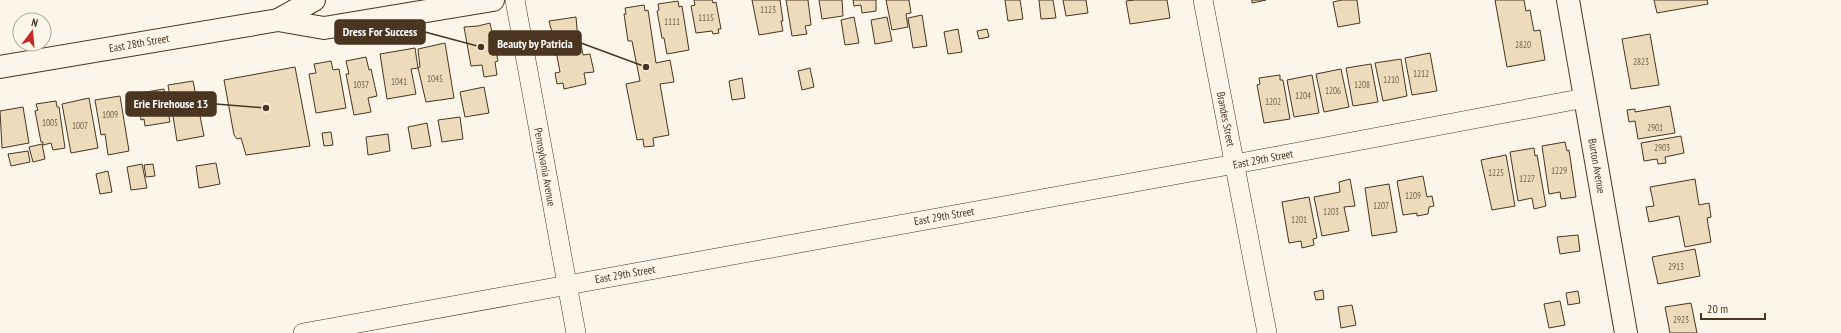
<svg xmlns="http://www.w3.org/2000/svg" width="1841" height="333" font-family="'PT Sans Narrow',sans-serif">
<rect width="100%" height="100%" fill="#fbf6e9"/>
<g fill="#ecdcbc" stroke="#4a3520">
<polygon points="694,0 712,0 713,3 716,2 721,29 718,29 719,33 713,34 712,31 696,33 691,6 695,5"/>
<polygon points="752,0 780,0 783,21 781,21 783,31 759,35"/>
<polygon points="786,0 808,0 811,25 805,26 807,34 792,36"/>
<polygon points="819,0 842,0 843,16 822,19"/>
<polygon points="853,0 876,0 876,11 862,13 861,5 854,6"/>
<polygon points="886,0 909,0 911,13 906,14 908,27 892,30"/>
<polygon points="1005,0 1020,0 1023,19 1008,21"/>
<polygon points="1039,0 1053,0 1056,18 1041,19"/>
<polygon points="1063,0 1086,0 1088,13 1066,16"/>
<polygon points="1135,0 1167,0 1170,18 1130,24 1126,1"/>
<polygon points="1252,0 1266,0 1252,3"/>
<polygon points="1342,0 1357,0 1360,23 1338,27 1333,2"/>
<polygon points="1495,0 1524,0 1526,11 1530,10 1534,31 1540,30 1545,60 1507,67"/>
<polygon points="1654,0 1707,0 1708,4 1657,13"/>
<polygon points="678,1 679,7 682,6 689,50 667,54 664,38 662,38 657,11 659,10 658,4"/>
<polygon points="644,5 645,11 648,10 656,63 670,60 674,82 660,84 669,135 653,138 654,146 644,147 643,139 637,140 626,84 640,81 632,41 628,41 624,14 626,14 625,8"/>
<polygon points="922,15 927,46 913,48 908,18"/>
<polygon points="576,17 578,40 580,39 583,55 590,54 594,72 584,73 586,84 564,89 563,83 557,84 555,73 560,72 557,56 553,53 552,48 555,44 549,21"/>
<polygon points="854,17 859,43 845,45 841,20"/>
<polygon points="887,17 892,41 875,44 871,20"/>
<polygon points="490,23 498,61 495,62 497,75 484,77 482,65 471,66 464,27 478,26"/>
<polygon points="958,29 962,52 948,54 944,32"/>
<polygon points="987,29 989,37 979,39 977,31"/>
<polygon points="1650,34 1659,85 1631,89 1622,39"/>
<polygon points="445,43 454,98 426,102 418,68 420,67 418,49"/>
<polygon points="415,48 418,68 411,69 416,94 387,99 380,54"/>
<polygon points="1430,53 1437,91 1412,95 1405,58"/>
<polygon points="366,57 369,70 371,69 377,96 368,98 371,112 354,115 346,74 349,74 346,61"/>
<polygon points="1401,59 1407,96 1383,101 1375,63"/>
<polygon points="331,61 333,70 339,69 346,108 316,113 309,74 316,73 314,64"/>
<polygon points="1371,64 1378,102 1353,106 1346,68"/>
<polygon points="295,67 310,146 246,155 241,138 237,139 234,135 224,80"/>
<polygon points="810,68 814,87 802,90 798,71"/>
<polygon points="1341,69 1349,107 1324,112 1316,74"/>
<polygon points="1280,75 1280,80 1283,80 1290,119 1264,123 1257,85 1260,84 1259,78"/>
<polygon points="1312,75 1319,113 1294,117 1287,80"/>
<polygon points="742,78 745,98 732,100 729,81"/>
<polygon points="193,81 204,136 177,141 168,85"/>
<polygon points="484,87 489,113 465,117 460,92"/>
<polygon points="164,89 170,122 145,126 144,119 141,120 140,110 142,109 140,93"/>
<polygon points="120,96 129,151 108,155 105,134 101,135 95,100"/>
<polygon points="89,98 98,148 71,153 62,104"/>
<polygon points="56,101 57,107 59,107 65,148 53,150 51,143 43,145 43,142 41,142 35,111 38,110 36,104"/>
<polygon points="1670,106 1675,133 1638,139 1635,121 1629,122 1627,110 1635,109 1635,112"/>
<polygon points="23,107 29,143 2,148 0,111"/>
<polygon points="460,117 463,139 442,142 438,120"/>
<polygon points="427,123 431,146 412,149 408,127"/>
<polygon points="331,132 333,145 324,146 322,133"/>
<polygon points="388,134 390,151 368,155 366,137"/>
<polygon points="1681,136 1684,153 1665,157 1666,163 1658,164 1657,159 1644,161 1641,143"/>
<polygon points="1565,142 1567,151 1569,150 1576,197 1561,199 1560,192 1549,194 1542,146"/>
<polygon points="42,144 45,159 33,162 29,147"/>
<polygon points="1534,148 1535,156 1537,155 1546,206 1534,209 1532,198 1518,201 1510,152"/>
<polygon points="28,151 30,162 11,166 8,154"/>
<polygon points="1506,155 1515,206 1492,210 1481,160"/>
<polygon points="216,163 220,184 199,188 196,166"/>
<polygon points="142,164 147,188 131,190 127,167"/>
<polygon points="153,164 155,176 146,177 144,165"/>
<polygon points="108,171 112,192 100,194 96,174"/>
<polygon points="1423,176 1427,197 1432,196 1434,206 1429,207 1428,214 1417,216 1417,213 1403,215 1397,181"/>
<polygon points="1350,179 1355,206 1344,207 1349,231 1322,236 1314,197 1340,192 1339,182"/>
<polygon points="1695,179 1699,205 1709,203 1711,217 1707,218 1711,242 1685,247 1679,216 1649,222 1646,207 1654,206 1650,187"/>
<polygon points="1389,184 1397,232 1372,236 1365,188"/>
<polygon points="1309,197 1317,238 1313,239 1314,245 1302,248 1301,241 1289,243 1282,202"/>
<polygon points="1578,235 1580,251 1560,254 1557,237"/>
<polygon points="1695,249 1700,276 1658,284 1652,257"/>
<polygon points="1323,290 1324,299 1316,300 1314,292"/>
<polygon points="1578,291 1580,303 1568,305 1566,293"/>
<polygon points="1560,301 1565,325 1549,328 1544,304"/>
<polygon points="1691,303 1697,333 1670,333 1665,307"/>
<polygon points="1352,305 1356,325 1341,328 1338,307"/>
</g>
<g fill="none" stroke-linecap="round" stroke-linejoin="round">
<defs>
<g id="street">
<polyline points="515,0 576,333"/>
<polyline points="1203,0 1267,333"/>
<polyline points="303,333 1235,164 1585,98"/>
</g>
<g id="secondary">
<polyline points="1568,0 1626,333"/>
<polyline points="278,20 324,28 493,0"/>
<polyline points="0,67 278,20 314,0"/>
</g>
</defs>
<use href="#street" stroke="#4a3520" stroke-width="20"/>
<use href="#secondary" stroke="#4a3520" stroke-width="24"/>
<use href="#street" stroke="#fbf6e9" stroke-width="19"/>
<use href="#secondary" stroke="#fbf6e9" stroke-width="22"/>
</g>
<g text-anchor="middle" stroke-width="3" stroke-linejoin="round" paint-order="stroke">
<g font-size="9" fill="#725f47">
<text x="768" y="13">1123</text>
<text x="706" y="21">1115</text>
<text x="672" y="25">1111</text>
<text x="1523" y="48">2820</text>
<text x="1641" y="65">2823</text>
<text x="1421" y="77">1212</text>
<text x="435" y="82">1045</text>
<text x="1391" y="83">1210</text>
<text x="399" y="85">1041</text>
<text x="361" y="88">1037</text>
<text x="1362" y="88">1208</text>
<text x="1333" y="94">1206</text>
<text x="1303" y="99">1204</text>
<text x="1273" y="105">1202</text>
<text x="110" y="118">1009</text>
<text x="50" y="126">1005</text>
<text x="80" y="129">1007</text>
<text x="1655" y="131">2901</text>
<text x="1662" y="151">2903</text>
<text x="1559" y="174">1229</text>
<text x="1496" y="176">1225</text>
<text x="1527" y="182">1227</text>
<text x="1413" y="199">1209</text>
<text x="1381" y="209">1207</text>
<text x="1331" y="215">1203</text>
<text x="1299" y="223">1201</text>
<text x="1676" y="270">2913</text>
<text x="1681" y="323">2923</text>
</g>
<g font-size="11" fill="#4a3520" stroke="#fbf6e9">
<text transform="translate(139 43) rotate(-10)" y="4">East 28th Street</text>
<text transform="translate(1226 119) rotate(79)" y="4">Brandes Street</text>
<text transform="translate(1263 159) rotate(-11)" y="4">East 29th Street</text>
<text transform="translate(1597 166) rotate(80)" y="4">Burton Avenue</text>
<text transform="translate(545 167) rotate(80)" y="4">Pennsylvania Avenue</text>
<text transform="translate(944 216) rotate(-10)" y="4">East 29th Street</text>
<text transform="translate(625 274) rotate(-10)" y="4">East 29th Street</text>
</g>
</g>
<path fill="none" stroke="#4a3520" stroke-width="1.5" d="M481 47L425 32M646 67L581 43M266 108L216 104"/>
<g fill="#4a3520" stroke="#fbf6e9" stroke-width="1.5">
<circle cx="481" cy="47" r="4"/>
<circle cx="646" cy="67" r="4"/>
<circle cx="266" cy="108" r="4"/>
</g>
<g fill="#4a3520" stroke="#4a3520" stroke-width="1.5">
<rect x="335" y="20" width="90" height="24" rx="4"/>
<rect x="489" y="31" width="92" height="24" rx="4"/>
<rect x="126" y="92" width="90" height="24" rx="4"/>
</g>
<g font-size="12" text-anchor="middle" font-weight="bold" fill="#fff">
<text x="380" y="36">Dress For Success</text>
<text x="535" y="48">Beauty by Patricia</text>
<text x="171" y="108">Erie Firehouse 13</text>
</g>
<g transform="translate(32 32) rotate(16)"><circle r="19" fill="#fbf6e9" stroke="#b4a999"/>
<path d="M0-3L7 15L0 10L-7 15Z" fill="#c62828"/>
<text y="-6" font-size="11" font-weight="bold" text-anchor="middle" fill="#4a3520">N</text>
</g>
<path d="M1701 313v6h64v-6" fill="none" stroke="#4a3520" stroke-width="2"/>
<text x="1707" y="313" font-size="12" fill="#4a3520" stroke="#fbf6e9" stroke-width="3" paint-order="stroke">20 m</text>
</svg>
